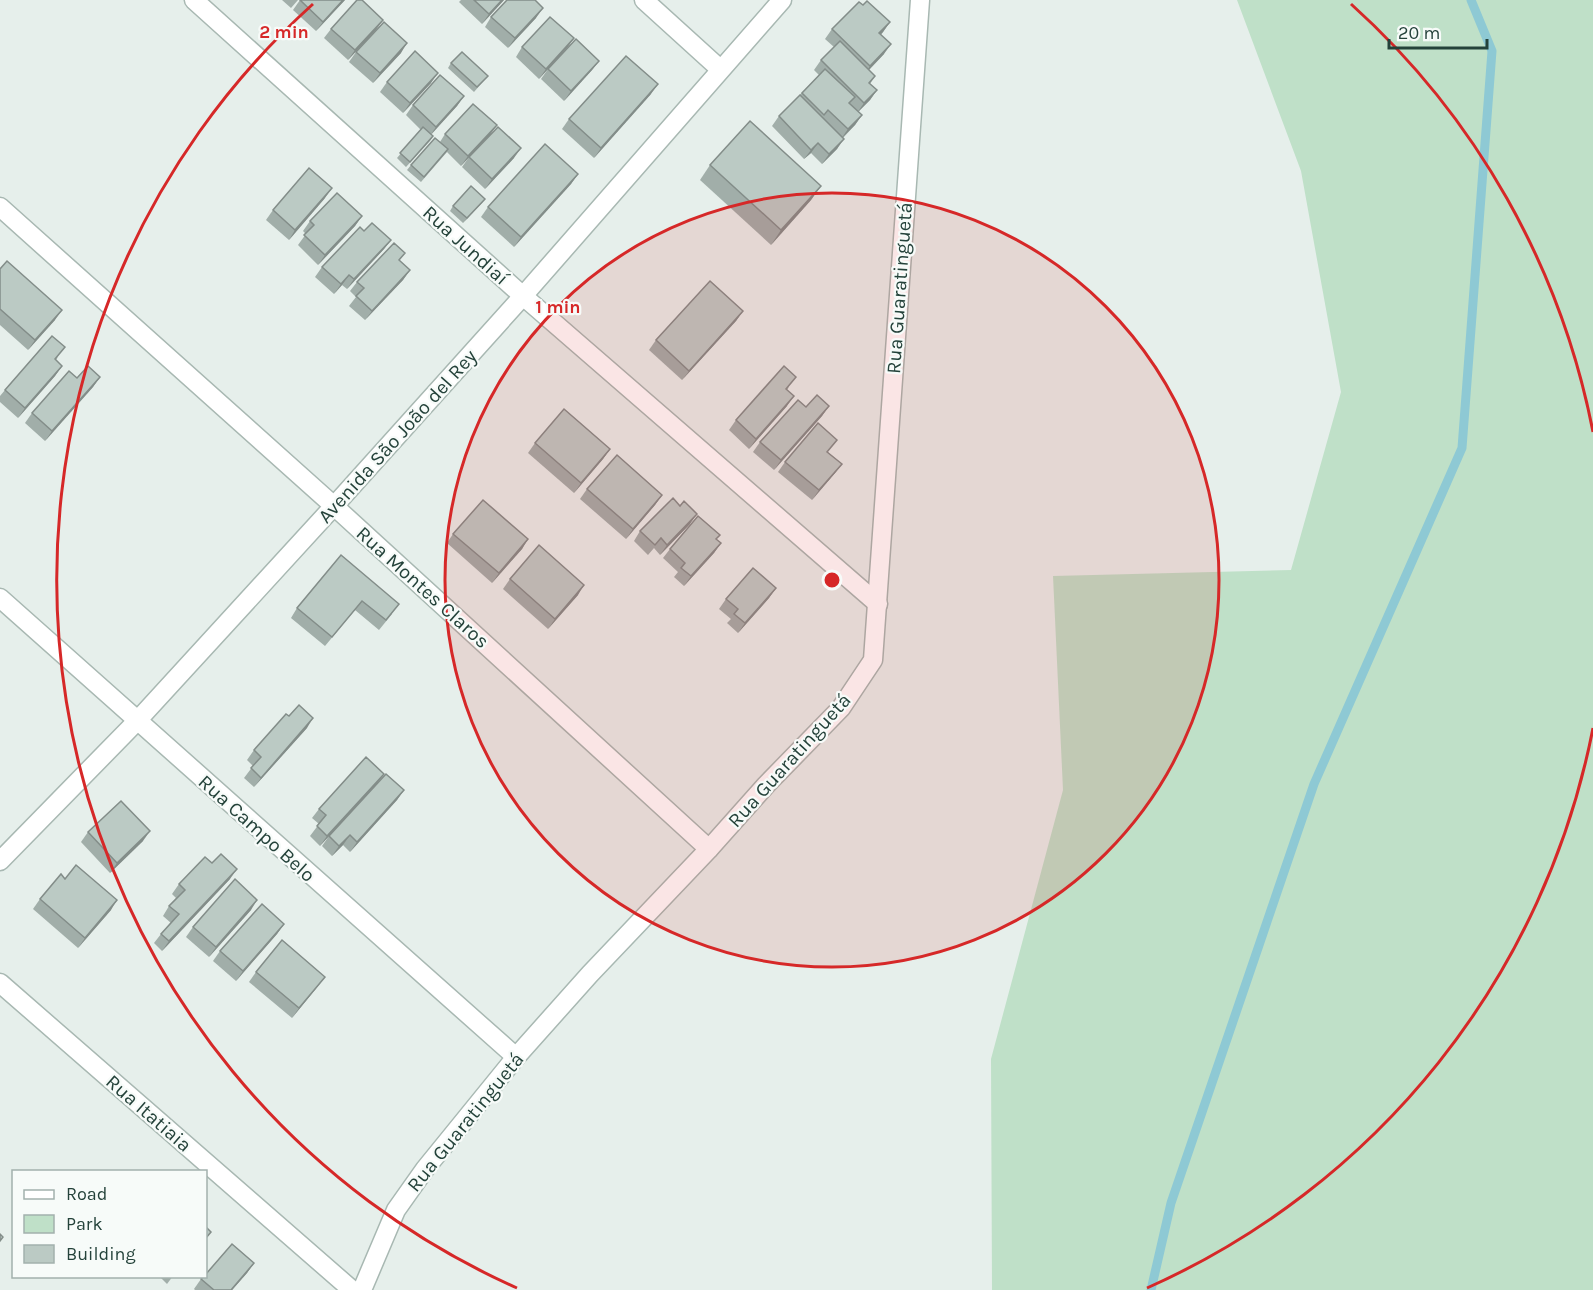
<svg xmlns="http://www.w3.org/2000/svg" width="1593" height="1290" font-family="Karla,sans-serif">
<rect width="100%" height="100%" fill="#e6efeb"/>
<polygon fill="#bfe0c8" points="1237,0 1593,0 1593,1290 992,1290 991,1059 1063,790 1053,576 1291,570 1341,392 1301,171"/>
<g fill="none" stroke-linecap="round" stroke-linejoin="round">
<polyline stroke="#8ec9d4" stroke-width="9" points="1151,1290 1171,1203 1314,784 1462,448 1492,51 1471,0"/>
<defs>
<g id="street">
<polyline points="194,0 523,296 878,604"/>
<polyline points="644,0 720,69"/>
<polyline points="0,207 334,506 709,849"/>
<polyline points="0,598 516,1057"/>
<polyline points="0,861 137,721 334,506 523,296 782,0"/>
<polyline points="0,983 352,1290"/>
<polyline points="362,1290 396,1210 425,1169 516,1057 590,974 709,849 766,785 841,708 873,660 920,0"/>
</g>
</defs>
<use href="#street" stroke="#a8b8b2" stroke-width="21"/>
<use href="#street" stroke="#fff" stroke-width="18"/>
</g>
<g fill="#a1aea9">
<polygon points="282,0 298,0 291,8"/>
<polygon points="300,0 345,0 316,31 293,10"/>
<polygon points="461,0 504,0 482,24 459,2"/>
<polygon points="863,5 890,22 881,35 884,54 869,70 875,76 870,84 877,90 870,100 858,112 862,115 855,125 843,138 837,149 822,164 811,153 804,159 772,126 779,116 819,75 814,70 821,60 834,47 825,39 832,29"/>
<polygon points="491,17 536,18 508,48 485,27"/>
<polygon points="331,29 376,30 348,60 324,38"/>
<polygon points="574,38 567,48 539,79 516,57 522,47"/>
<polygon points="356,52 401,53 373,83 349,62"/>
<polygon points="599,61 592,70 564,101 541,79 548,69"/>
<polygon points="451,63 488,76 474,92 448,68"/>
<polygon points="387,82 431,83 403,113 380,92"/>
<polygon points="651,94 594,158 562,129 569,119"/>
<polygon points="464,96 457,106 431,134 433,136 430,141 406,167 397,158 421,130 406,115 413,105"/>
<polygon points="497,125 461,166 447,152 421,182 407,170 411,165 440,142 445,134"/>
<polygon points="469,157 514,158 485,189 462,167"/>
<polygon points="710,165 821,186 811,200 771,245 700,180"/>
<polygon points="578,174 571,184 514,247 481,217 488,207"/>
<polygon points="325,198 289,240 266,220 273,210"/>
<polygon points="485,199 463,223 450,211 453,206"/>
<polygon points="362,216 355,226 318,265 298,245 306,234 303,231 310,221"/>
<polygon points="391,240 384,249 347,289 342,285 334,294 315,277 322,267"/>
<polygon points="405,253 399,260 410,270 403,280 365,320 349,306 356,297 350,291 357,282"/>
<polygon points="0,269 55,320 28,350 0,325"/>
<polygon points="743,311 736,321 682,380 649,350 656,340"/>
<polygon points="58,357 56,360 62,366 55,376 18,418 0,402 0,396 5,390"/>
<polygon points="100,377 93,387 45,441 25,423 32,413 77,378"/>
<polygon points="789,387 787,390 787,406 749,449 729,430 736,420"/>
<polygon points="829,406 822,416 774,470 753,452 760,442 806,407"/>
<polygon points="535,443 610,449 603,459 574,493 528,453"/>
<polygon points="828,452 842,464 835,473 812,500 778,472 785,462"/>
<polygon points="587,489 662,495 655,505 626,539 580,499"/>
<polygon points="680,506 690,524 660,555 654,548 648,555 634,541 640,531"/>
<polygon points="453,534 528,539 522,549 492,583 447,543"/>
<polygon points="717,540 721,543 714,553 684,586 674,577 678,572 663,558 670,549"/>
<polygon points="341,555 392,614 379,630 355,610 325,646 291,618 297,608"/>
<polygon points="510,579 578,595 548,629 503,589"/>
<polygon points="776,588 769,598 738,633 727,623 731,619 719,609 726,599"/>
<polygon points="307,728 254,787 244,778 253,766 247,760 254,750"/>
<polygon points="384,774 320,846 310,836 319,824 312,818 319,809"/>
<polygon points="404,790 397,800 350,852 343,845 332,856 322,846 329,836"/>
<polygon points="88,832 143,841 110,873 81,842"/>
<polygon points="65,879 111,910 78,948 33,909 40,899"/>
<polygon points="230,879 162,951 154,943 161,934 171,923 163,916 169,906 176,898 172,894 179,884"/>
<polygon points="251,910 209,957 186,937 193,927"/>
<polygon points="284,924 277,934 236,981 213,961 220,951"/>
<polygon points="256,972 318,986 292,1018 249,982"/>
<polygon points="254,1263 247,1273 232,1290 195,1290 194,1289 201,1279"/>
<polygon points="159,1276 173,1276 167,1284"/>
</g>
<g fill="#838d89">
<polygon points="343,0 345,0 316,31 323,22"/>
<polygon points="502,0 504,0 482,24 489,14"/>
<polygon points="543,8 536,18 508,48 515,38"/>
<polygon points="383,20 376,30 348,60 355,50"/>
<polygon points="890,22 883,32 872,43 879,33"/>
<polygon points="574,38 567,48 539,79 546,69"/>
<polygon points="407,43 401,53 373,83 380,73"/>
<polygon points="891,44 884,54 863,76 870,66"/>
<polygon points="599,61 592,70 564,101 571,91"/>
<polygon points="438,73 431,83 403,113 410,103"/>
<polygon points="658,84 651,94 594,158 601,148"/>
<polygon points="877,90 870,100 857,113 864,103"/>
<polygon points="464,96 457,106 429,137 436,127"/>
<polygon points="862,115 855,125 841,139 848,129"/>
<polygon points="497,125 490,135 461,166 468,156"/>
<polygon points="844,139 837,149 822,164 829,154"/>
<polygon points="818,143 811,153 804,159 811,150"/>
<polygon points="521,148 514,158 485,189 492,179"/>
<polygon points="578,174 571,184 514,247 521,237"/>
<polygon points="821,186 811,200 771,245 781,230"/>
<polygon points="332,188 325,198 289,240 295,230"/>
<polygon points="485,199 481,204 463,223 467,218"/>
<polygon points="362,216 355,226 318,265 325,255"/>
<polygon points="391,240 384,249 347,289 354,279"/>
<polygon points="410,270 403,280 365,320 372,311"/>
<polygon points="349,275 342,285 334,294 341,284"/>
<polygon points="62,310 55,320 28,350 35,340"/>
<polygon points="743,311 736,321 682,380 689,371"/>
<polygon points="62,366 55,376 18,418 25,408"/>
<polygon points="100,377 93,387 45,441 52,431"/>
<polygon points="794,396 787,406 749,449 756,439"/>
<polygon points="829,406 822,416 774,470 781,460"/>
<polygon points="610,449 603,459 574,493 581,483"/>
<polygon points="842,464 835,473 812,500 819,490"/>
<polygon points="662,495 655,505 626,539 633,529"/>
<polygon points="697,514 690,524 660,555 667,545"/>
<polygon points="528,539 522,549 492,583 499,573"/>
<polygon points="721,543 714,553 684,586 691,576"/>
<polygon points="584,585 578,595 548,629 555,619"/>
<polygon points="776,588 769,598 738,633 745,623"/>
<polygon points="313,718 307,728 254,787 261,778"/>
<polygon points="384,774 377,784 320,846 327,836"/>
<polygon points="404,790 397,800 350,852 357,842"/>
<polygon points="150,831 143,841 110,873 117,863"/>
<polygon points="350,835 343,845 332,856 339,846"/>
<polygon points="237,869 230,879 162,951 169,941"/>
<polygon points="117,900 111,910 78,948 85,938"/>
<polygon points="257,900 251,910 209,957 216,947"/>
<polygon points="284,924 277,934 236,981 243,971"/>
<polygon points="325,977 318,986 292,1018 299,1008"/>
<polygon points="254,1263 247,1273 232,1290 231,1290"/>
</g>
<g fill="#bbcac4" stroke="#838d89" stroke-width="1.5">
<polygon points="300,0 343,0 323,22"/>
<polygon points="357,0 362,0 383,20 355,50 331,29"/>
<polygon points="474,0 502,0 489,14"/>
<polygon points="507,0 535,0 543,8 515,38 491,17"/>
<polygon points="867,1 890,22 879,33 891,44 870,66 832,29 859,2 863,5"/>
<polygon points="550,17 574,38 546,69 522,47"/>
<polygon points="384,22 407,43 380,73 356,52"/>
<polygon points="576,39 599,61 571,91 548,69"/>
<polygon points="840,41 875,76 869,83 877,90 864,103 821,60"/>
<polygon points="415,51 438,73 410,103 387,82"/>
<polygon points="462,52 488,76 477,87 451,63"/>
<polygon points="626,56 658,84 601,148 569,119"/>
<polygon points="825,69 855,97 849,103 862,115 848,129 828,110 824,115 802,93"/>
<polygon points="440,75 464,96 436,127 413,105"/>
<polygon points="800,95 844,139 829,154 818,143 811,150 779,116"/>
<polygon points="473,104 497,125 468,156 445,134"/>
<polygon points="750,121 821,186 781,230 710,165"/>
<polygon points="423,127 433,136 410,162 400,153"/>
<polygon points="498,127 521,148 492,179 469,157"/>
<polygon points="435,138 448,149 424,177 411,165"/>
<polygon points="545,144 578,174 521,237 488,207"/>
<polygon points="309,168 332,188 295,230 273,210"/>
<polygon points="471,186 485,199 467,218 453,206"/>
<polygon points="337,193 362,216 325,255 304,235 314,225 310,221"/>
<polygon points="372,223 391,240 354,279 349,275 341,284 322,267 360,227 364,231"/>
<polygon points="394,243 405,253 399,260 410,270 372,311 356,296 364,288 357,282"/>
<polygon points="7,261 62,310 35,340 0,309 0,269"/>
<polygon points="710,281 743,311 689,371 656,340"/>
<polygon points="52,336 65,347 55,359 62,366 25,408 5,390"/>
<polygon points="88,366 100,377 52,431 32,413 69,371 77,378"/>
<polygon points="784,366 796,377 786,389 794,396 756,439 736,420"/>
<polygon points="817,395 829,406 781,460 760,442 798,400 806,407"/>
<polygon points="564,409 610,449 581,483 535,443"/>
<polygon points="818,423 837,440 827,452 842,464 819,490 785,462"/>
<polygon points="617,455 662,495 633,529 587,489"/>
<polygon points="673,498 680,506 684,501 697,514 667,545 661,538 655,545 640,531"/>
<polygon points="483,500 528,539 499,573 453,534"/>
<polygon points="698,516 720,535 716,539 721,543 691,576 681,568 685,563 670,549"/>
<polygon points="539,545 584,585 555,619 510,579"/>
<polygon points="341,555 399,604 386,620 362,601 332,637 297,608"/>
<polygon points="753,568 776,588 745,623 734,614 738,609 726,599"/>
<polygon points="299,705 313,718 261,778 251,768 261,757 254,750 286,714 289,716"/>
<polygon points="366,757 384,774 327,836 317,826 326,815 319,809"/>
<polygon points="386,774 404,790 357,842 350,835 339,846 329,836"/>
<polygon points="121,801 150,831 117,863 88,832"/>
<polygon points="221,854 237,869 169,941 161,934 179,914 169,906 185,890 179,884 205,857 212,863"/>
<polygon points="76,865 117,900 85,938 40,899 61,874 65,879"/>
<polygon points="235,879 257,900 216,947 193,927"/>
<polygon points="262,904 284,924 243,971 220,951"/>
<polygon points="282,940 325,977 299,1008 256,972"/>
<polygon points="206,1227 211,1232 206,1238"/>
<polygon points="0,1234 3,1237 0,1241"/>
<polygon points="232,1244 254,1263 231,1290 214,1290 201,1279 204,1276 206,1276 206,1274"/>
</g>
<circle cx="832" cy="580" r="387" fill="#d62828" fill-opacity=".12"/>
<g fill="none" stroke="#d62828" stroke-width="3">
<circle cx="832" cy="580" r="387"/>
<path d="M1593 728A775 775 0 0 1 1147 1288M517 1288A775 775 0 0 1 313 4M1351 4A775 775 0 0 1 1593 432"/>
</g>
<g text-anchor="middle" stroke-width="4.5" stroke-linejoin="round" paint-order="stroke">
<g font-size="20" fill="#24423a" stroke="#f7fbf9">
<text transform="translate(466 245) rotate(42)" y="7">Rua Jundiaí</text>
<text transform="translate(899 288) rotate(-86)" y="7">Rua Guaratinguetá</text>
<text transform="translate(397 436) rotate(-48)" y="7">Avenida São João del Rey</text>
<text transform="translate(423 587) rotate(42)" y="7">Rua Montes Claros</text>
<text transform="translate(789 760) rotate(-48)" y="7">Rua Guaratinguetá</text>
<text transform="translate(257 828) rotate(42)" y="7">Rua Campo Belo</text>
<text transform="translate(149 1113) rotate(41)" y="7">Rua Itatiaia</text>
<text transform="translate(465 1122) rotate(-51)" y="7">Rua Guaratinguetá</text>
</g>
</g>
<circle cx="832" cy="580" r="9" fill="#d62828" stroke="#f7fbf9" stroke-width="3"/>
<g font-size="18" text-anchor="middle" font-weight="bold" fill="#d62828" stroke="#f7fbf9" stroke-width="4.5" stroke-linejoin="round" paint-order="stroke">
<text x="284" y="38">2 min</text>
<text x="558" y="313">1 min</text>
</g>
<rect x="12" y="1170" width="195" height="108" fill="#f7fbf9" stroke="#a3b1ad" stroke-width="1.5"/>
<rect x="24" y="1190" width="30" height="9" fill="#ffffff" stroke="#a3b1ad" stroke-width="1.5"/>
<text x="66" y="1200" font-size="18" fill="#24423a">Road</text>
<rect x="24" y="1215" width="30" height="18" fill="#bfe0c8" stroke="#a3b1ad" stroke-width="1.5"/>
<text x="66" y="1230" font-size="18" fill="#24423a">Park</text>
<rect x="24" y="1245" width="30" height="18" fill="#bbcac4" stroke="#a3b1ad" stroke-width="1.5"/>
<text x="66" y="1260" font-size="18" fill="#24423a">Building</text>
<path d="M1389 39v9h98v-9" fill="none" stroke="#24423a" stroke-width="3"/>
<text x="1398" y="39" font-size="18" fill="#24423a" stroke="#f7fbf9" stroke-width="4.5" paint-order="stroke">20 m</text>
</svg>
